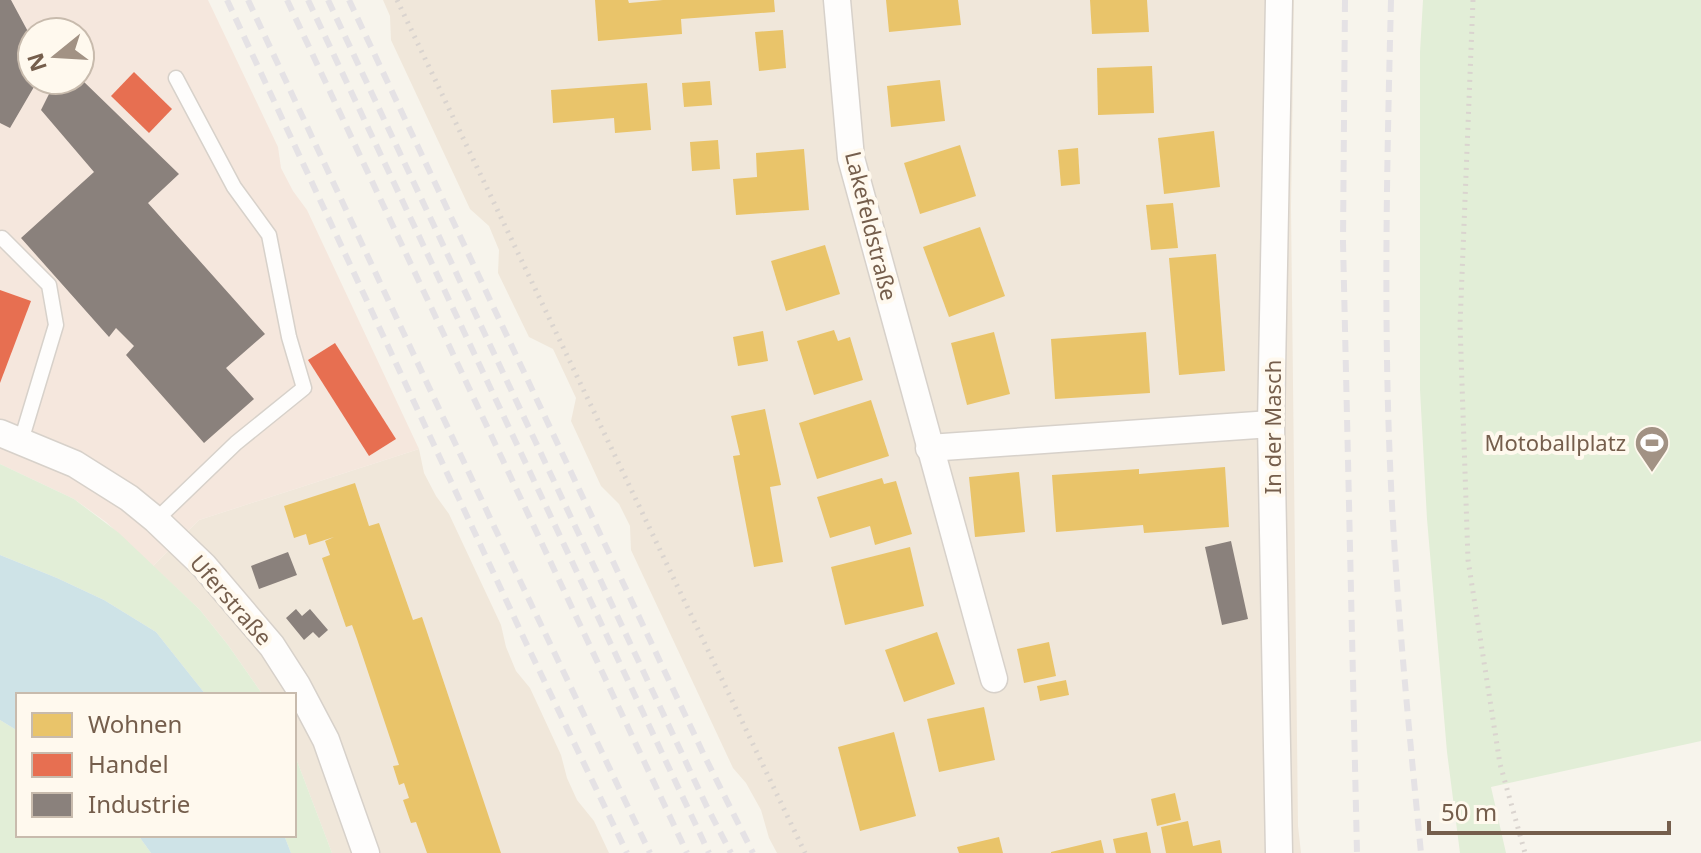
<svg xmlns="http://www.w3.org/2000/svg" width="1701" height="853" font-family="'Noto Sans',sans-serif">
<rect width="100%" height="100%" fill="#f7f4ec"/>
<g fill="#f0e7da">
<polygon points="383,0 1294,0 1291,207 1298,826 1301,853 777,853 769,838 761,810 746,783 733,768 631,550 630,526 619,504 601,486 571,421 576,398 553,349 529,337 498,273 499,250 489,226 470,209 391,40 390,16"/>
<polygon points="419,449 424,473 436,496 449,514 501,625 506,647 516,671 530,688 561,755 567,778 577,800 594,821 609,853 332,853 294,753 294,695 263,695 228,645 200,610 153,566 199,520"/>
</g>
<path fill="#f5e7dd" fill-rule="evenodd" d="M0,0H208L278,147L281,168L293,191L307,210L419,449L199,520L153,566L106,522L74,499L0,464ZM32,32H80V80H32Z"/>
<g fill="#e2eed7">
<polygon points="1423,0 1701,0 1701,741 1491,787 1506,853 1460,853 1447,752 1427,519 1420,390 1420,52"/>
<polygon points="0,464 74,499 119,533 200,610 228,645 263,695 206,695 156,632 104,600 57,578 0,555"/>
<polygon points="0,720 18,731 18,835 138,835 151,853 0,853"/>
<polygon points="294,753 332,853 291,853 284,835 294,835"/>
</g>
<g fill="#cee3e7">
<polygon points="0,555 57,578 104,600 156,632 206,695 18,695 18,731 0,720"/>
<polygon points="138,835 284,835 291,853 151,853"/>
</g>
<g fill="#e9c46a">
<polygon points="595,0 628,0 629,3 663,0 774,0 775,12 681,19 682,34 598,41"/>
<polygon points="886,0 958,0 961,25 889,32"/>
<polygon points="1090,0 1147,0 1149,32 1092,34"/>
<polygon points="783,30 786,68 759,71 755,32"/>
<polygon points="1152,66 1154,113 1098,115 1097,68"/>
<polygon points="940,80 945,121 891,127 887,86"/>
<polygon points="710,81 712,105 684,107 682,83"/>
<polygon points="647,83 651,130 615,133 614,118 553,123 551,90"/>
<polygon points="1214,131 1220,187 1164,194 1158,138"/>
<polygon points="718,140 720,169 692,171 690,142"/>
<polygon points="960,145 976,196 920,214 904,163"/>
<polygon points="1078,148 1080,184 1061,186 1058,150"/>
<polygon points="804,149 809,210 736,215 733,179 757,177 756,153"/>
<polygon points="1173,203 1178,248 1151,250 1146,205"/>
<polygon points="980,227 1005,296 949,317 923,247"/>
<polygon points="825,245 840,294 786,311 771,261"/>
<polygon points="1216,254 1225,371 1179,375 1169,258"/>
<polygon points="834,330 838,341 850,337 863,380 814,395 797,341"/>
<polygon points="763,331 768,361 738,366 733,337"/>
<polygon points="994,332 1010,394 967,405 951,343"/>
<polygon points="1146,332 1150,393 1055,399 1051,339"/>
<polygon points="871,400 889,456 817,479 799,423"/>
<polygon points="765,409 781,485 770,487 783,562 754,567 733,456 740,455 731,416"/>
<polygon points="1225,467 1229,527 1144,533 1143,525 1056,532 1052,475 1139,469 1139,474"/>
<polygon points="1019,472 1025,532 975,537 969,477"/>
<polygon points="882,478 884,484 896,481 912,534 875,545 870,526 830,538 817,497"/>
<polygon points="355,483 369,526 379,523 413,620 422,617 501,853 427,853 416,822 411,823 403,800 409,798 404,783 399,785 393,766 399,765 357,639 352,625 346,627 322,558 330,555 325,541 334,537 309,545 306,534 294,538 284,506"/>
<polygon points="910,547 924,606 845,625 831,567"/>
<polygon points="937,632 955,684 904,702 885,650"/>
<polygon points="1049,642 1056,676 1024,683 1017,649"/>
<polygon points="1066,680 1069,695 1040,701 1037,686"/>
<polygon points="984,707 995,760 939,772 927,719"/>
<polygon points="894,732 916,816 860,831 838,747"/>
<polygon points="1175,793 1181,820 1157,826 1151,799"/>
<polygon points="1188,821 1193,846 1220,840 1222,853 1166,853 1161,827"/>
<polygon points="1147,832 1151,853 1116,853 1113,839"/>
<polygon points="999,837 1003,853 959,853 957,847"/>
<polygon points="1101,840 1104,853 1051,853 1051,852"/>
</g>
<g fill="#e76f51">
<polygon points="134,72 172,109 149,133 111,96"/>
<polygon points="0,290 31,301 0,383"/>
<polygon points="335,343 396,439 369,456 308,360"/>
</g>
<g fill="#8a817c">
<polygon points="0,0 11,0 32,39 30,55 32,56 32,80 38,80 10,128 0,123"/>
<polygon points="56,80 82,80 179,174 148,203 265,334 226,368 254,399 204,443 126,355 134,346 116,328 109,337 21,238 94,172 41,110"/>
<polygon points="1231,541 1248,619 1222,625 1205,547"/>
<polygon points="288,552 297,575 259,589 251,566"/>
<polygon points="296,609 302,616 310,609 328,630 319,638 313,632 304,640 286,618"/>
</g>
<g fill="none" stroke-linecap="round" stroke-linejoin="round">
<defs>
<g id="service">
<polyline points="2,238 49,285 56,325 21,441"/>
<polyline points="156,520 236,443 304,388 289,337 269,235 234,187 176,78"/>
</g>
<g id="minor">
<polyline points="837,0 851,158 994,679"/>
<polyline points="1279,0 1271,424 1279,853"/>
<polyline points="0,433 75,464 129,498 156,520 204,566 272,646 297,685 326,740 366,853"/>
<polyline points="929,448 1271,424"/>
</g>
</defs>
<use href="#service" stroke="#d7d1ca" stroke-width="17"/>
<use href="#minor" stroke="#d7d1ca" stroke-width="29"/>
<g stroke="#dad4cf" stroke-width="5" stroke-dasharray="2 6" stroke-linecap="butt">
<polyline points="397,0 805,853"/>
<polyline points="1473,0 1460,325 1468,560 1500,764 1525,853"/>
</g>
<use href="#service" stroke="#fefdfc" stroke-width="14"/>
<use href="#minor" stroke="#fefdfc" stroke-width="26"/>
<g stroke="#e5e2e5" stroke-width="6" stroke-dasharray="12 8" stroke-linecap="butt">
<polyline points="227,0 527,645 627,853"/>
<polyline points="248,0 491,520 650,853"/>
<polyline points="287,0 687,853"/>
<polyline points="308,0 709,853"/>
<polyline points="328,0 707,807 731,853"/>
<polyline points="349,0 704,755 753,853"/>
<polyline points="1345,0 1343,242 1357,853"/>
<path d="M1391,0C1387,161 1383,323 1391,485C1397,608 1409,730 1421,853"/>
</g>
</g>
<defs>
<symbol id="stadium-pin" viewBox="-11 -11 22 30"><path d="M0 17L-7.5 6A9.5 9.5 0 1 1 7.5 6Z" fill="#a29284" stroke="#fff9ee"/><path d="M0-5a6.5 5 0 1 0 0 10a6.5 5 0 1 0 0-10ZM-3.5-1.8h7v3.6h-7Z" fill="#fff"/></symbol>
</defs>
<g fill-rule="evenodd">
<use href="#stadium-pin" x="1632" y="423" width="40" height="54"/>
</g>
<g text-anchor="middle" stroke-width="8" stroke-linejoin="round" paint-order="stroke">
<g font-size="22" fill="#755e4c" stroke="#fff9ee">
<text transform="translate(871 226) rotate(76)" y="8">Lakefeldstraße</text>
<text transform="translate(1273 427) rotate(-90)" y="8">In der Masch</text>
<text transform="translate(231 600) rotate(49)" y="8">Uferstraße</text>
</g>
<g font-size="22" fill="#755e4c" stroke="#fff9ee" text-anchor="end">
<text x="1626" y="451">Motoballplatz</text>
</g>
</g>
<rect x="16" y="693" width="280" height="144" fill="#fff9ee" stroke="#c8bbad" stroke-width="2"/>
<rect x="32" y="713" width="40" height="24" fill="#e9c46a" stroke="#c8bbad" stroke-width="2"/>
<text x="88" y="733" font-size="24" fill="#755e4c">Wohnen</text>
<rect x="32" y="753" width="40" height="24" fill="#e76f51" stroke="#c8bbad" stroke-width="2"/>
<text x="88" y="773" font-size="24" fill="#755e4c">Handel</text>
<rect x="32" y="793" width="40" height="24" fill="#8a817c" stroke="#c8bbad" stroke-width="2"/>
<text x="88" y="813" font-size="24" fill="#755e4c">Industrie</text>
<g transform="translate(56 56) rotate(252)"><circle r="38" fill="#fff9ee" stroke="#c8bbad" stroke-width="2"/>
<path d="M0-6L14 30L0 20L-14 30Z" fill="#a29284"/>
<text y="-12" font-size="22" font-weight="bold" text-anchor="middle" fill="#755e4c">N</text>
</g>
<path d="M1429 821v12h240v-12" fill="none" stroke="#755e4c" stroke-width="4"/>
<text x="1441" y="821" font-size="24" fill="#755e4c" stroke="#fff9ee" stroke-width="6" paint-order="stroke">50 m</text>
</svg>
